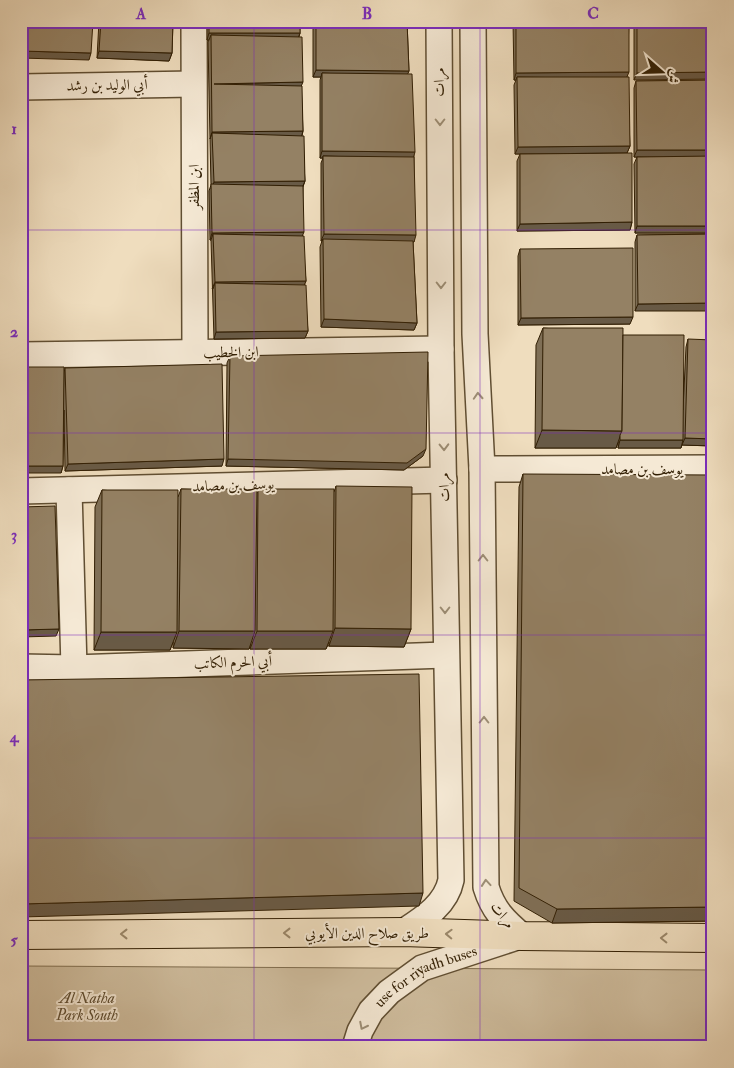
<svg xmlns="http://www.w3.org/2000/svg" width="734" height="1068" font-family="'IM FELL Double Pica',Amiri,serif">
<rect width="100%" height="100%" fill="#efddbe"/>
<filter id="stains"><feTurbulence type="fractalNoise" baseFrequency=".004" numOctaves="4"/><feColorMatrix values="0 0 0 0 .2 0 0 0 0 .09 0 0 0 0 .02 0 0 0 .5 -.17"/></filter>
<radialGradient id="worn" r=".72"><stop offset=".6" stop-color="#630" stop-opacity="0"/><stop offset="1" stop-color="#630" stop-opacity=".3"/></radialGradient>
<polygon fill="#cfbd9e" stroke="#806e50" points="21,966 713,970 713,1047 21,1047"/>
<g fill="none" stroke-linecap="round" stroke-linejoin="round">
<defs>
<g id="minor">
<polyline points="194,21 195,353"/>
<path d="M473,21L475,334L482,469L486,887C493,910 504,921 522,936"/>
<polyline points="21,87 193,84"/>
<polyline points="21,355 441,349"/>
<polyline points="482,469 713,468"/>
<polyline points="69,490 74,668"/>
<polyline points="21,491 444,480"/>
<polyline points="21,667 74,668 445,655"/>
<path d="M403,932C423,919 446,905 451,880L441,349L439,21"/>
<path id="s1" d="M355,1047L360,1031L371,1011L389,992L422,968L514,938"/>
</g>
<polyline id="major" points="21,935 403,932 522,936 713,938"/>
</defs>
<use href="#minor" stroke="#604e32" stroke-width="28"/>
<use href="#major" stroke="#311e03" stroke-width="30"/>
<use href="#minor" stroke="#f5e9d5" stroke-width="25"/>
<use href="#major" stroke="#efddbe" stroke-width="28"/>
</g>
<g fill="#7f6f56" stroke="#311e03">
<polygon points="99,21 173,21 172,53 169,61 97,58"/>
<polygon points="207,21 300,21 300,33 299,37 303,131 302,136 305,181 303,187 302,236 306,281 304,285 308,331 305,338 214,339 211,240 210,240 209,191 211,185 210,139 208,42 209,40 207,40"/>
<polygon points="313,21 407,21 409,71 407,74 414,157 414,242 413,242 417,323 414,330 321,327 320,247 322,241 321,241 321,163 323,158 320,158 320,80 321,77 313,77"/>
<polygon points="513,21 629,21 627,77 630,146 627,153 515,154 514,85 516,80 514,80"/>
<polygon points="634,21 713,21 634,80"/>
<polygon points="713,80 713,233 635,233 634,164 637,157 634,157 634,88 636,81"/>
<polygon points="520,154 632,222 630,230 517,231 517,161"/>
<polygon points="713,234 635,311 635,242 637,235"/>
<polygon points="520,249 630,324 518,325 518,256"/>
<polygon points="543,328 623,335 683,410 686,347 688,339 713,446 682,445 682,444 681,448 618,448 618,442 616,448 535,448 536,345"/>
<polygon points="230,356 423,456 404,470 226,466 227,363"/>
<polygon points="65,368 222,466 65,471 64,410 63,466 61,473 64,373"/>
<polygon points="523,474 713,921 552,923 514,901 519,487"/>
<polygon points="336,486 411,629 404,647 329,646 329,642 326,649 250,649 250,645 249,649 173,648 173,642 170,650 94,650 95,507 102,490 178,497 181,489 257,493 258,489 334,492"/>
</g>
<g fill="#685a46" stroke="#311e03">
<polygon points="209,33 300,33 297,41 211,35 209,40 207,40"/>
<polygon points="21,51 91,53 89,60 21,58"/>
<polygon points="99,51 172,53 169,61 97,58"/>
<polygon points="316,70 409,71 406,78 322,73 321,77 313,77"/>
<polygon points="629,72 626,79 517,77 516,80 514,80 516,73"/>
<polygon points="713,72 713,79 634,80 637,73"/>
<polygon points="303,82 300,89 214,84"/>
<polygon points="303,131 301,138 212,133 210,139 212,132"/>
<polygon points="630,146 627,153 515,154 518,147"/>
<polygon points="637,150 713,150 713,157 634,157"/>
<polygon points="322,151 415,152 413,159 323,156 323,158 320,158"/>
<polygon points="305,181 302,188 211,189 214,182"/>
<polygon points="632,222 630,230 517,231 520,224"/>
<polygon points="637,226 713,226 713,233 635,233"/>
<polygon points="304,232 301,239 213,234 211,240 210,240 212,233"/>
<polygon points="324,234 416,235 414,242 323,241 323,239 322,241 321,241"/>
<polygon points="306,281 303,288 215,283 213,289 212,289 215,282"/>
<polygon points="713,303 713,311 635,311 638,304"/>
<polygon points="633,317 630,324 518,325 521,318"/>
<polygon points="324,319 417,323 414,330 321,327"/>
<polygon points="308,331 305,338 214,339 216,332"/>
<polygon points="542,430 622,431 616,448 535,448"/>
<polygon points="685,438 713,439 713,446 682,445"/>
<polygon points="620,440 683,440 681,448 618,448"/>
<polygon points="426,449 423,456 404,470 226,466 228,459"/>
<polygon points="224,459 222,466 65,471 68,464"/>
<polygon points="21,466 63,466 61,473 21,473"/>
<polygon points="335,628 411,629 404,647 329,646"/>
<polygon points="59,629 56,636 21,637 21,630"/>
<polygon points="179,631 255,631 249,649 173,648"/>
<polygon points="257,631 333,631 326,649 250,649"/>
<polygon points="101,632 177,632 170,650 94,650"/>
<polygon points="423,893 419,906 21,917 21,904"/>
<polygon points="713,907 713,921 552,923 557,909"/>
</g>
<g fill="#948164" stroke="#311e03">
<polygon points="21,21 93,21 91,53 21,51"/>
<polygon points="101,21 173,21 172,53 99,51"/>
<rect x="209" y="21" width="91" height="12"/>
<polygon points="316,21 407,21 409,71 316,70"/>
<polygon points="516,21 629,21 629,72 516,73"/>
<polygon points="637,21 713,21 713,72 637,73"/>
<polygon points="211,35 302,37 303,82 214,84 302,86 303,131 212,132"/>
<polygon points="322,73 412,74 415,152 322,151"/>
<polygon points="517,77 629,77 630,146 518,147"/>
<polygon points="713,80 713,150 637,150 636,81"/>
<polygon points="212,133 304,136 305,181 214,182"/>
<polygon points="632,153 632,222 520,224 520,154"/>
<polygon points="323,156 414,157 416,235 324,234"/>
<polygon points="713,156 713,226 637,226 637,157"/>
<polygon points="211,184 303,186 304,232 212,233"/>
<polygon points="213,234 304,236 306,281 215,282"/>
<polygon points="713,234 713,303 638,304 637,235"/>
<polygon points="323,239 413,241 417,323 324,319"/>
<polygon points="633,248 633,317 521,318 520,249"/>
<polygon points="215,283 306,285 308,331 216,332"/>
<polygon points="543,328 623,328 622,431 542,430"/>
<polygon points="623,335 684,335 683,440 620,440 620,435 622,431"/>
<polygon points="688,339 713,340 713,439 685,438"/>
<polygon points="428,352 426,449 407,463 228,459 230,356"/>
<polygon points="222,364 224,459 68,464 65,368"/>
<polygon points="21,367 64,367 63,466 21,466"/>
<polygon points="523,474 713,475 713,907 557,909 519,888"/>
<polygon points="336,486 412,487 411,629 335,628"/>
<polygon points="181,489 257,489 255,631 179,631"/>
<polygon points="258,489 334,489 333,631 257,631"/>
<polygon points="102,490 178,490 177,632 101,632"/>
<polygon points="55,506 59,629 21,630 21,507"/>
<polygon points="419,674 423,893 21,904 21,680"/>
</g>
<defs><path id="oneway-chevron" d="M-2-3.5L2.5 0L-2 3.5" fill="none" stroke-width="1.6" stroke-linecap="round" stroke-linejoin="round" transform="scale(1.25)"/></defs>
<g stroke="#9d8e76">
<use href="#oneway-chevron" transform="translate(440 122) rotate(90)"/>
<use href="#oneway-chevron" transform="translate(441 285) rotate(90)"/>
<use href="#oneway-chevron" transform="translate(478 396) rotate(-93)"/>
<use href="#oneway-chevron" transform="translate(444 447) rotate(89)"/>
<use href="#oneway-chevron" transform="translate(483 558) rotate(-90)"/>
<use href="#oneway-chevron" transform="translate(445 610) rotate(90)"/>
<use href="#oneway-chevron" transform="translate(484 720) rotate(-90)"/>
<use href="#oneway-chevron" transform="translate(486 883) rotate(-95)"/>
<use href="#oneway-chevron" transform="translate(363 1026) rotate(117)"/>
</g>
<g stroke="#9a876a">
<use href="#oneway-chevron" transform="translate(287 933) rotate(180)"/>
<use href="#oneway-chevron" transform="translate(124 934) rotate(180)"/>
<use href="#oneway-chevron" transform="translate(449 934) rotate(-178)"/>
<use href="#oneway-chevron" transform="translate(664 938) rotate(-179)"/>
</g>
<path fill="none" stroke="#7b2cbf" stroke-width="1" stroke-opacity="0.55" d="M254,21V1047M480,21V1047M21,230H713M21,433H713M21,635H713M21,838H713"/>
<g text-anchor="middle" stroke-width="4" stroke-linejoin="round" paint-order="stroke">
<g font-size="15" fill="#311e03" stroke="#f5e9d5">
<text transform="translate(439 82) rotate(-90)" y="5">مرات</text>
<text transform="translate(107 85) rotate(-1)" y="5">أبي الوليد بن رشد</text>
<text transform="translate(194 187) rotate(-90)" y="5">ابن المظفر</text>
<text transform="translate(231 352) rotate(-1)" y="5">ابن الخطيب</text>
<text x="642" y="474">يوسف بن مصامد</text>
<text transform="translate(233 485) rotate(-2)" y="5">يوسف بن مصامد</text>
<text transform="translate(444 487) rotate(-91)" y="5">مرات</text>
<text transform="translate(233 662) rotate(-2)" y="5">أبي الحرم الكاتب</text>
<text transform="translate(503 915) rotate(51)" y="5">مرات</text>
<text x="367" y="938">طريق صلاح الدين الأيوبي</text>
<text dy="5" stroke="none"><textPath href="#s1" startOffset="106">use for riyadh buses</textPath></text>
</g>
<g font-size="15" font-style="italic" fill="#604e32" stroke="#f5e9d5">
<text x="87" y="1003">Al Natha<tspan x="87" dy="17">Park South</tspan></text>
</g>
</g>
<rect width="734" height="1068" fill="none" stroke="#efddbe" stroke-width="55"/>
<g transform="translate(662 72) rotate(110)" stroke="#f5e9d5" stroke-width="4" paint-order="stroke">
<path d="M0-4L9 19L0 12L-9 19Z" fill="#311e03"/>
<text y="-8" font-size="14" font-weight="bold" text-anchor="middle" fill="#311e03">ش</text>
</g>
<rect x="28" y="28" width="678" height="1012" fill="none" stroke="#7b2cbf" stroke-width="2"/>
<g font-size="16" text-anchor="middle" font-weight="bold" fill="#7b2cbf">
<text x="141" y="19">A</text>
<text x="367" y="19">B</text>
<text x="593" y="19">C</text>
<text x="14" y="134">1</text>
<text x="14" y="337">2</text>
<text x="14" y="540">3</text>
<text x="14" y="742">4</text>
<text x="14" y="945">5</text>
</g>
<rect width="100%" height="100%" filter="url(#stains)"/>
<rect width="100%" height="100%" fill="url(#worn)"/>
</svg>
